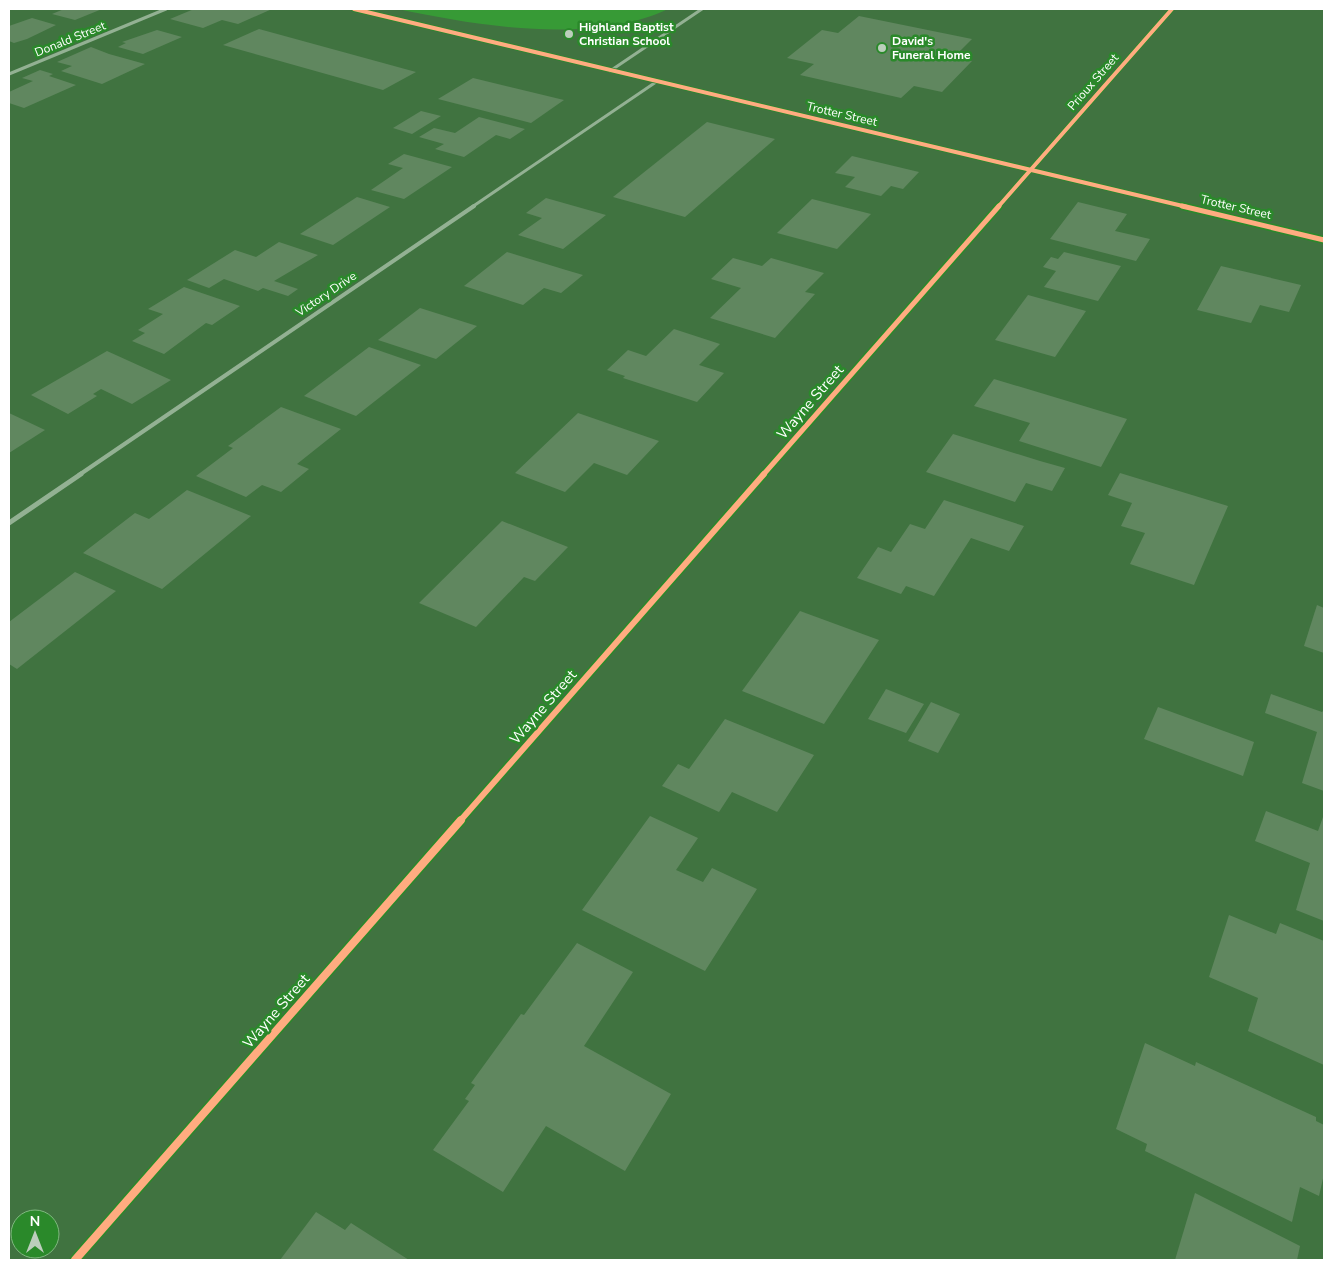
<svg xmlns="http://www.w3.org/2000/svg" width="1333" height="1269" font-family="'Nunito Sans',sans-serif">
<rect width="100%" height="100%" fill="#407340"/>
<path fill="#379a36" d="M398,9H668C593,45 477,26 398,9Z"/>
<g fill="#60875f">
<polygon points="64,9 102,9 75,20 52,14"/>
<polygon points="194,9 272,9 238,24 222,20 203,28 170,19"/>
<polygon points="859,16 972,39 954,57 972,61 942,92 914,86 901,98 800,75 814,64 787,58 822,30 838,33"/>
<polygon points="32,18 56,25 27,39 14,43 9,41 9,26"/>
<polygon points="259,29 416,72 383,90 223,45"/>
<polygon points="157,30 182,37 143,54 118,47 126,43 122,42"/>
<polygon points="91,47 109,54 145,64 102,84 61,71 72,66 57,62"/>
<polygon points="40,70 53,74 49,76 76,85 24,108 9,103 9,92 33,81 22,78"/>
<polygon points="473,78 564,100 531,123 438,99"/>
<polygon points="421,111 441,116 412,134 393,128"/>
<polygon points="479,117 525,129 510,139 496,135 464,157 435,149 444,144 419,137 434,128 455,133"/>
<polygon points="707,122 775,139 685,217 613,197"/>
<polygon points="404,154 452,167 404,199 371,190 403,168 388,164"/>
<polygon points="852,156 919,172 903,189 891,186 881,196 845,187 855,177 835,173"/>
<polygon points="357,197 390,207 333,245 300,234"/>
<polygon points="546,198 606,215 563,249 518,235 542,218 526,213"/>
<polygon points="812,199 871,214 837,249 777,233"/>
<polygon points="1078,202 1127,214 1115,231 1150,239 1136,261 1050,239"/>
<polygon points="279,242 318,255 274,281 298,289 288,296 263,288 258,291 224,279 209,288 187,280 235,250 256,257"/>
<polygon points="507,252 566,270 583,275 561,293 544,288 523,305 464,286"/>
<polygon points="1064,252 1121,266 1098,301 1044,287 1056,271 1043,267 1051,257 1058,259"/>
<polygon points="733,258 762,266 771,258 824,273 805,292 815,294 775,338 710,318 741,288 711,279"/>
<polygon points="1221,266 1301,285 1289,312 1260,305 1251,323 1197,310"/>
<polygon points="184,287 240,306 212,325 206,323 164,354 132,341 145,333 138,330 163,314 148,309"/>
<polygon points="1028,295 1086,311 1055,357 995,340"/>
<polygon points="420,308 477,326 436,359 378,340"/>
<polygon points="674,329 720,344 699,365 724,373 697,402 623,378 625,376 607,370 628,350 646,356"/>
<polygon points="369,347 421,365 356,416 304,396"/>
<polygon points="107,351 171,380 132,404 101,389 93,394 97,396 68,414 31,395"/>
<polygon points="994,379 1127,419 1101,467 1019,441 1030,423 974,406"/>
<polygon points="281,407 341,429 297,464 309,469 281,492 262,485 246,497 196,476 233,448 228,446"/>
<polygon points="9,413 45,430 9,453"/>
<polygon points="578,413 659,441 627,475 594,463 565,492 515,473"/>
<polygon points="953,434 1040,461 1065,468 1052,491 1026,483 1015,502 926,472"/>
<polygon points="1120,473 1228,506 1194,585 1130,564 1145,533 1121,526 1132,503 1108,495"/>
<polygon points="187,490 251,516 162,589 83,553 135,513 149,519"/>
<polygon points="944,500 1024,526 1009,551 971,538 934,596 906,586 901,594 857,578 878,547 891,552 910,524 925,529"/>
<polygon points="502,521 568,547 535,581 524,577 476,627 419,603"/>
<polygon points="75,572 116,591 17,669 9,664 9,622"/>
<polygon points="1317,605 1324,608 1324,653 1304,646"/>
<polygon points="800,611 879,640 824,724 742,691"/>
<polygon points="886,689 924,704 906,733 868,719"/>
<polygon points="1271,694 1322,712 1324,710 1324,791 1302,783 1317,732 1265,713"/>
<polygon points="931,702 960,714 938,753 908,741"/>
<polygon points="1158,707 1254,742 1243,776 1144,739"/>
<polygon points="725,719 814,755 777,812 732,792 719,812 662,786 678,764 689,769"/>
<polygon points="1266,811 1318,831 1323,817 1324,817 1324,921 1296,910 1310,863 1255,841"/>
<polygon points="650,816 698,838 676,870 703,882 712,868 757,889 705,971 582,910"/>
<polygon points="1229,915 1276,934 1280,923 1324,941 1324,1065 1248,1031 1258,998 1209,977"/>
<polygon points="577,943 633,972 584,1046 671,1094 625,1171 546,1126 503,1192 433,1150 469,1101 465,1099 475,1085 471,1083 521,1014 524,1015"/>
<polygon points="1145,1043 1195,1066 1196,1062 1316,1117 1316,1121 1324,1125 1324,1174 1319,1196 1300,1187 1292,1222 1145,1151 1147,1144 1116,1129"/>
<polygon points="1195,1193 1300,1246 1297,1260 1175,1260"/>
<polygon points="316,1212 345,1230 351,1223 409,1260 280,1260"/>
</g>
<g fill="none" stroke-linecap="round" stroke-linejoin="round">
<g stroke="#93b193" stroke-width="3">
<polyline points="610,71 702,9"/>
<polyline points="9,74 166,9"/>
<polyline points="472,207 656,82"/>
<polyline points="998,207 1172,9"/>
</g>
<g stroke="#93b193" stroke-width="4">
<polyline points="79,475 474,206"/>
<polyline points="763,475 999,206"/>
</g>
<g stroke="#93b193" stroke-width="5">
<polyline points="9,523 81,474"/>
<polyline points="460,821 764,474"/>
</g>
<polyline stroke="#93b193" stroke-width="6" points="75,1260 461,820"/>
<polygon fill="#9bb79b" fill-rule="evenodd" points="351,9 360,9 1324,238 1324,242"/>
<defs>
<g id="cycleway-far3">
<polyline points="354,9 1187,207"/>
<polyline points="998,207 1172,9"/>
</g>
<g id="cycleway-far2">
<polyline points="1182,206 1324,240"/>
<polyline points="763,475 999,206"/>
</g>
<polyline id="cycleway-far1" points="460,821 764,474"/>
<polyline id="cycleway" points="75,1260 461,820"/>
</defs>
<use href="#cycleway-far3" stroke="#2a892a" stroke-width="5.5"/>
<use href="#cycleway-far2" stroke="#2a892a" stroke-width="8"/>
<use href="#cycleway-far1" stroke="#2a892a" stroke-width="9"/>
<use href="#cycleway" stroke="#2a892a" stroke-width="11"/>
<use href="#cycleway-far3" stroke="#ffac80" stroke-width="4"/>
<use href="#cycleway-far2" stroke="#ffac80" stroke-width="5"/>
<use href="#cycleway-far1" stroke="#ffac80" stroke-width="6"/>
<use href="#cycleway" stroke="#ffac80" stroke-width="8"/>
</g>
<g fill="#bccebc" stroke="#2a892a" stroke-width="2">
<circle cx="569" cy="34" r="5"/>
<circle cx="882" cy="48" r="5"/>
</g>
<g text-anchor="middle" stroke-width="5" stroke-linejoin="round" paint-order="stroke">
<g font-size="12" font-weight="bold" fill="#fff" stroke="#2a892a" text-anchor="start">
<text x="579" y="31">Highland Baptist<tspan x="579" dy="14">Christian School</tspan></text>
<text x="892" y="45">David's<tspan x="892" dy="14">Funeral Home</tspan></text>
</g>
<g font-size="12" fill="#fff" stroke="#2a892a">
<text transform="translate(70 39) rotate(-22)" y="4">Donald Street</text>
<text transform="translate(1093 82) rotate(-49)" y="4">Prioux Street</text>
<text transform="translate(842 114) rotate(13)" y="4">Trotter Street</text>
<text transform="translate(1236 207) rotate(13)" y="4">Trotter Street</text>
<text transform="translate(326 294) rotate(-34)" y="4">Victory Drive</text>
</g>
<g font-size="15" fill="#fff" stroke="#2a892a">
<text transform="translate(810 402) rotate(-49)" y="5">Wayne Street</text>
<text transform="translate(543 707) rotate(-49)" y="5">Wayne Street</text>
<text transform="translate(276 1011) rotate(-49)" y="5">Wayne Street</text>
</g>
</g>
<rect width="1333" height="1269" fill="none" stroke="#ffffff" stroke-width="20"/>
<g transform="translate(35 1234)"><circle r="24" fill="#2a892a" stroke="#7fb87f"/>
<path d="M0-4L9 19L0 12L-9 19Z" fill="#bccebc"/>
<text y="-8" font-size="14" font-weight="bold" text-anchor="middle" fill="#ffffff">N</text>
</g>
</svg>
